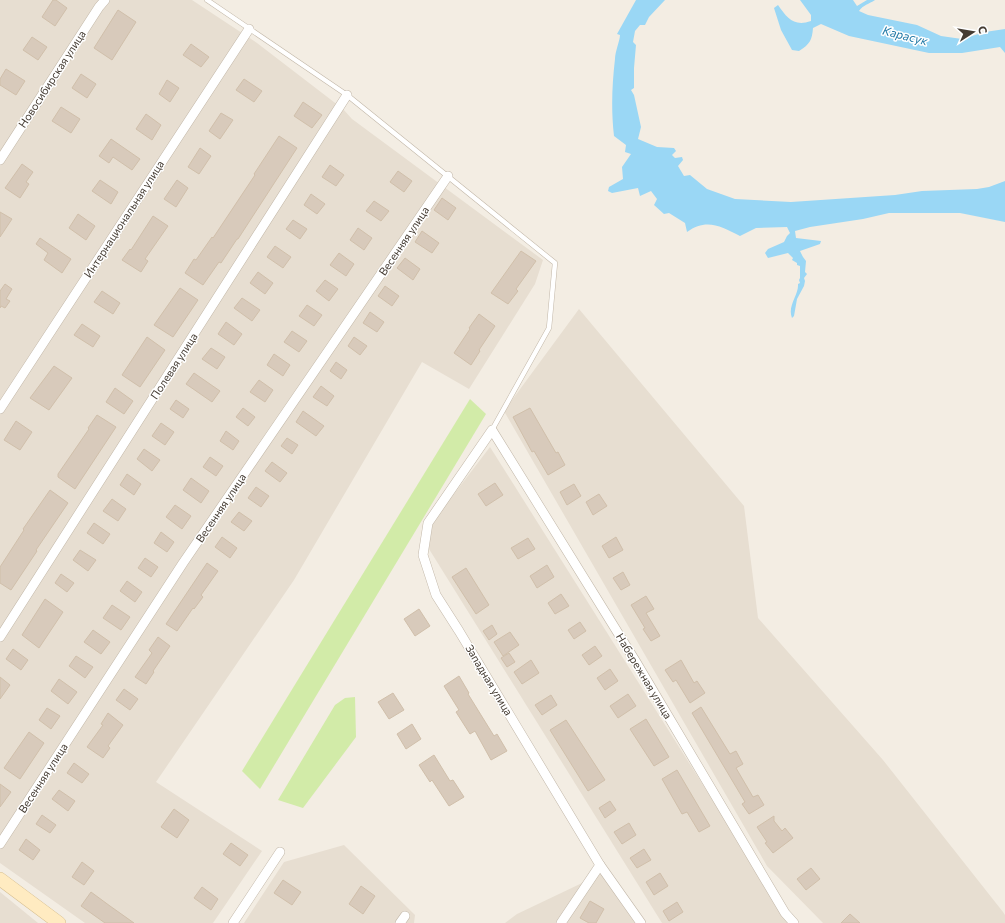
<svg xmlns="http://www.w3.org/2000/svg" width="1005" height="923" font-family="Commissioner,sans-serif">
<rect width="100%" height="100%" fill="#f3ede3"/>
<g fill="#e7ded1">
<polygon points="0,0 192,0 257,43 343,109 352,119 543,260 535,284 469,389 422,362 294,580 156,782 262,851 213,923 85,923 0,863"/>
<polygon points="579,309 744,506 758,618 883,760 1003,912 1005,915 1005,923 823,923 767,866 504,411"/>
<polygon points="490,447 790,923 662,923 429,549 431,524"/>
<polygon points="344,845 415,915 414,923 244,923 284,862"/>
<polygon points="601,874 637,923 505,923 517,914"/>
<polygon points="0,892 38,923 0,923"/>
</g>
<g fill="#d2eba8">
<polygon points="470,399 486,414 260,789 242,771"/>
<polygon points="355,697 356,737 303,808 278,800 335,705 345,698"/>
</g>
<g fill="#9ad7f5">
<path d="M636,0H665L649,17L645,25H640L635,31L633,42L636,45L634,68V88L631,90L634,95L641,127L638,139L657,147L674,148L676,151L672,155L675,158L682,157L683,160L678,166L684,176L690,175L707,189L735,199L791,202L895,195L922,191L977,189L989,187L1005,181V222L960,213H889L863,219L810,227L795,231L796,238L821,241L820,244L800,251L803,257L806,261L805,272L807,274L804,278L805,281L804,286L797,299L794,316L792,318C787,306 799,295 798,284L800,283L799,280L800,278V266L797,265V263L792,260L793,258L788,253L768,258L765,253L768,249L784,242L787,236L790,233L787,227L756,228L740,236C721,226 706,218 687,232L685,223L669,213L664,214L654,205L657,199L651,191L640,196L638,188L612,193L608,191L609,187L623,179L622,167L631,154L625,152L626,145L614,136C611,110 612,85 615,59C615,52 620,40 620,35L617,34Z"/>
<path d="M800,0H853L857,6L867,0H875C869,4 863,5 859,11L868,15L917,25L941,36L962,39L985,32L1005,29V53L1000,47L962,53H929L849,36L821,24L813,28C812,40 810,44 799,51L792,50L781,30L774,8L778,5C787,18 794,27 811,21V15Z"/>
</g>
<g fill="#d8cabb" stroke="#d0bfaa">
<polygon points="53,0 56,0 67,8 55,26 42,17"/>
<polygon points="118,10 136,22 112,60 94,48"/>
<polygon points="32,37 47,47 38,60 23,50"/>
<polygon points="191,44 209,57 201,67 183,55"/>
<polygon points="6,69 25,81 16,95 0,85 0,79"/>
<polygon points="81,74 96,84 87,98 72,88"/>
<polygon points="244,79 262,91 254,102 236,90"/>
<polygon points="167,80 179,88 170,102 159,94"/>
<polygon points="303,102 322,115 312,128 294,116"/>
<polygon points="61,107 80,119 71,133 52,121"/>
<polygon points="221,113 233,120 220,139 209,131"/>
<polygon points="146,114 161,125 152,140 136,129"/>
<polygon points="279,136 297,148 238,239 237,239 221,263 219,262 203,285 185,273 194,259 196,260 212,237 213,238 255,175 254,174"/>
<polygon points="111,139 140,159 132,170 113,157 109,163 99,156"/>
<polygon points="200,148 211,156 199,174 188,167"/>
<polygon points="22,164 33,172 26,182 29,184 20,198 5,188"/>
<polygon points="330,165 344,175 336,186 322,177"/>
<polygon points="398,171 412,181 404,192 390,182"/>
<polygon points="100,180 118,192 111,204 92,191"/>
<polygon points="177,180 188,188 176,207 164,199"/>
<polygon points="311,194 325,204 317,214 304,205"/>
<polygon points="442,198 456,208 448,220 434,210"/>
<polygon points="374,201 389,211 381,221 366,211"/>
<polygon points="0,212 12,219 0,237"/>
<polygon points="78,214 95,226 86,240 69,228"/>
<polygon points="153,216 168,226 145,259 148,261 141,272 122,260 130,249 131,250"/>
<polygon points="293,220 307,229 300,239 286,229"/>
<polygon points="358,228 372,238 364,250 350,240"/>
<polygon points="422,231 439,243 432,253 415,242"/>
<polygon points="40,238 71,259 62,273 44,260 48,253 36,244"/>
<polygon points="275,246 291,257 283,268 267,257"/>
<polygon points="521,251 536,261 516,289 518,291 508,304 491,293"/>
<polygon points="339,253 354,264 346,276 330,265"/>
<polygon points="405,258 420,269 413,280 397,268"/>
<polygon points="258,272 273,283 265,294 250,283"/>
<polygon points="325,280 338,289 329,301 316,291"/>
<polygon points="5,284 12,289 6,299 10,301 5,308 1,306 0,308 0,291"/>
<polygon points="385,286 399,296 392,306 378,296"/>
<polygon points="180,288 198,300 173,337 154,325"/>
<polygon points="102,291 120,303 113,314 94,302"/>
<polygon points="242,298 260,310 252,321 234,308"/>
<polygon points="307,305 322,315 314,326 299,316"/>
<polygon points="370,312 384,322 377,332 363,323"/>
<polygon points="479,314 495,326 479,350 480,351 471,365 454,353 470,329 469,328"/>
<polygon points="226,322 242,334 234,345 218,334"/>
<polygon points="82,324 100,336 93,347 74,335"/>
<polygon points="292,331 307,341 299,352 284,342"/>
<polygon points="147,337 165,350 140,387 122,375"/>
<polygon points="354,337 367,346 360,355 348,346"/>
<polygon points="211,348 225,357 217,369 202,359"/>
<polygon points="274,354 290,365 283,376 267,365"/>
<polygon points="336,362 347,370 341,379 330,371"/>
<polygon points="54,366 72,378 49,410 30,398"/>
<polygon points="194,373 220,391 212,402 186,384"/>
<polygon points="259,380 273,390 265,402 250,392"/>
<polygon points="321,386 334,396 327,406 313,397"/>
<polygon points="115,388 133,401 124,414 106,402"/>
<polygon points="176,400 189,409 183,418 170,409"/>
<polygon points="243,408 255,417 248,426 236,417"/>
<polygon points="530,408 556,453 558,452 565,465 548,475 534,451 532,452 513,417"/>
<polygon points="303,411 324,426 316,436 296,422"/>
<polygon points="97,415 116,427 75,489 58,477 58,474 89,429 88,428"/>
<polygon points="16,421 32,432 20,450 4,440"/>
<polygon points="161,423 174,432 165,445 152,436"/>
<polygon points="226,431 239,441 233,450 220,441"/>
<polygon points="287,438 298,445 292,454 281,446"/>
<polygon points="144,449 160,460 152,471 137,459"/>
<polygon points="210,457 223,466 216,476 203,467"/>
<polygon points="272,462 287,473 280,482 265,471"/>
<polygon points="127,474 141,484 134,495 120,485"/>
<polygon points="191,478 209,491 201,503 183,490"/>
<polygon points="495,483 503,495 486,506 478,494"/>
<polygon points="574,484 581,496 567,505 560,492"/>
<polygon points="256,487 269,496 261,507 248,498"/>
<polygon points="50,490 68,503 36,550 37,551 11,590 0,583 0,567 24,530 23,529"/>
<polygon points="599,494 607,506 593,515 586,502"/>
<polygon points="112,499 126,509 118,521 103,511"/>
<polygon points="175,505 191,516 182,529 166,517"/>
<polygon points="239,512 252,521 244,531 231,522"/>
<polygon points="94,523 110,534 103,544 87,533"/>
<polygon points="161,532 174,542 167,552 154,543"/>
<polygon points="222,537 237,548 230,558 215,547"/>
<polygon points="616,537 623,550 609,558 602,546"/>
<polygon points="528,538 535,549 518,559 511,548"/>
<polygon points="80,550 96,560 88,571 73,560"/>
<polygon points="145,558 158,567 151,577 138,568"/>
<polygon points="207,563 218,571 201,595 203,597 194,609 193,608 177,631 166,624"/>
<polygon points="547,565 554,577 537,588 530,576"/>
<polygon points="466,568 489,605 476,614 452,577"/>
<polygon points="623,572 630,585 621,590 613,578"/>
<polygon points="61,574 74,583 67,592 55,583"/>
<polygon points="127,581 142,592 135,602 120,591"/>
<polygon points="561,594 569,606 555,614 548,603"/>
<polygon points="646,596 654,609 646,613 660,636 651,641 643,629 645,628 631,605"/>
<polygon points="45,599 63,612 39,648 22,635"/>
<polygon points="112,605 130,617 121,630 103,618"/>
<polygon points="419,609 430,626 415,636 404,619"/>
<polygon points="580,622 586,631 574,639 568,630"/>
<polygon points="492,625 497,634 489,640 483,631"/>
<polygon points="93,630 110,642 101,654 84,642"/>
<polygon points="510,632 519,645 503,656 494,642"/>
<polygon points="158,637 170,646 153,671 154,672 146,684 135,677 152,653 149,650"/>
<polygon points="595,646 602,656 589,665 582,655"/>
<polygon points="13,649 28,660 21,670 6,659"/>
<polygon points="509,653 515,662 507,667 501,658"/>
<polygon points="76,656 93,667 85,678 69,666"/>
<polygon points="531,660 539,673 522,684 514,672"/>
<polygon points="681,660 694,683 697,681 705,693 690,703 676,680 673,682 665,670"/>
<polygon points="610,669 618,681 605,690 597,678"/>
<polygon points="459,676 469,693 468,694 494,736 497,734 507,751 491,760 475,731 470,734 456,712 459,710 444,686"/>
<polygon points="0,677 10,685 0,699"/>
<polygon points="59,679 77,692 68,704 51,691"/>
<polygon points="124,689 138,699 130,710 116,700"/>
<polygon points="393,693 404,710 389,719 378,702"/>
<polygon points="628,694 636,706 618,718 610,706"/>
<polygon points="551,695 557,705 542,715 535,705"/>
<polygon points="701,707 730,754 736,751 743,764 736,768 753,797 758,795 764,805 749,814 742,804 745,802 692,713"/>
<polygon points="47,708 60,716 51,729 39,720"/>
<polygon points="108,713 123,725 108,746 110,748 103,758 87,747 103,725 101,724"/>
<polygon points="646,719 669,757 654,766 630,729"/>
<polygon points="566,720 605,780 588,791 550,730"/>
<polygon points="412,724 421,739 406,749 397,734"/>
<polygon points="29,732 44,743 20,779 4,768"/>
<polygon points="434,755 450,781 453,780 464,797 449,806 432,780 430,782 419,765"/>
<polygon points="74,763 89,774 82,783 67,773"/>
<polygon points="677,770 710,826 699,832 687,812 682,814 662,779"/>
<polygon points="0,784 11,792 0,807"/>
<polygon points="59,790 75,801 68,811 52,799"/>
<polygon points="610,801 616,810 605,818 599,808"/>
<polygon points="174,809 189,820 177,838 161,827"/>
<polygon points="42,815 56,825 50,833 36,824"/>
<polygon points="774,816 774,821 782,831 785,828 793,838 773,853 765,843 767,842 757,827"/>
<polygon points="629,823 636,835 622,844 614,832"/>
<polygon points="26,839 40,850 33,860 19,850"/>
<polygon points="231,843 248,855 240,866 223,854"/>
<polygon points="644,849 651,860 637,868 630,858"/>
<polygon points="82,862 94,871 84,885 72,877"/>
<polygon points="811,868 820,879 806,890 797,879"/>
<polygon points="660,873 668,886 654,895 646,882"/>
<polygon points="283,880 301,892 292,905 274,893"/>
<polygon points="361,886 375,896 363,914 349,904"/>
<polygon points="202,887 218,899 211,910 194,898"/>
<polygon points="91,892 110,906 134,923 105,923 81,906"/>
<polygon points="590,901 604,909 596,923 589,923 580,918"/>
<polygon points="677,902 683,912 669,921 663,911"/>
<polygon points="850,914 860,923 841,923"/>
</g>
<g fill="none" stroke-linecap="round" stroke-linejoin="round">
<defs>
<polyline id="lane" points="207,0 347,95 555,263 549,328 492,430"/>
<g id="street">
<polyline points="0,160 99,7 105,0"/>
<polyline points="0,409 249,29"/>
<polyline points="0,637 347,95"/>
<polyline points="0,844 183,563 448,176"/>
<polyline points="233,923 280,852"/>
<polyline points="400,923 405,916"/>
<polyline points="561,923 600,865"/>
<polyline points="641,923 600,865 459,631 436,595 423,555 428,523 492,430 636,662 785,913 794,923"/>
</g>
<polyline id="secondary" points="0,879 59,923"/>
</defs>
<use href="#lane" stroke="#c2b7a8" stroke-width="5.5"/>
<use href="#street" stroke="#c2b7a8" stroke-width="10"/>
<use href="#secondary" stroke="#d6be8f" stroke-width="14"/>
<use href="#lane" stroke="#fff" stroke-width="4.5"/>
<use href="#street" stroke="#fff" stroke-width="9"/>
<use href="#secondary" stroke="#ffebc1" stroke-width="13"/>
</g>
<g text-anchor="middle" stroke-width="3" stroke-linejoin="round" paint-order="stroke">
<g font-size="11" fill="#453c33" stroke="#fff">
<text transform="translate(52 79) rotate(-57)" y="4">Новосибирская улица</text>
<text transform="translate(124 219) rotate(-57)" y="4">Интернациональная улица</text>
<text transform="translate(404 241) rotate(-56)" y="4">Весенняя улица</text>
<text transform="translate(174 366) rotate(-57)" y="4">Полевая улица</text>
<text transform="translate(221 508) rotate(-56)" y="4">Весенняя улица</text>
<text transform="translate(644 676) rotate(59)" y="4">Набережная улица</text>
<text transform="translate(489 680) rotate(59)" y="4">Западная улица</text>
<text transform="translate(43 778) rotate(-57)" y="4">Весенняя улица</text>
</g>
<g font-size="12" font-style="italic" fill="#237aa7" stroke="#fff">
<text transform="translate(905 36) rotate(14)" y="4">Карасук</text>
</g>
</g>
<g transform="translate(973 32) rotate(78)" stroke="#ffffff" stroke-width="3" paint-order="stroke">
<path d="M0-3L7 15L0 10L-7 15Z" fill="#453c33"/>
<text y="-6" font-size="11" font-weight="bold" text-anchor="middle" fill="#453c33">С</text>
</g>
</svg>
